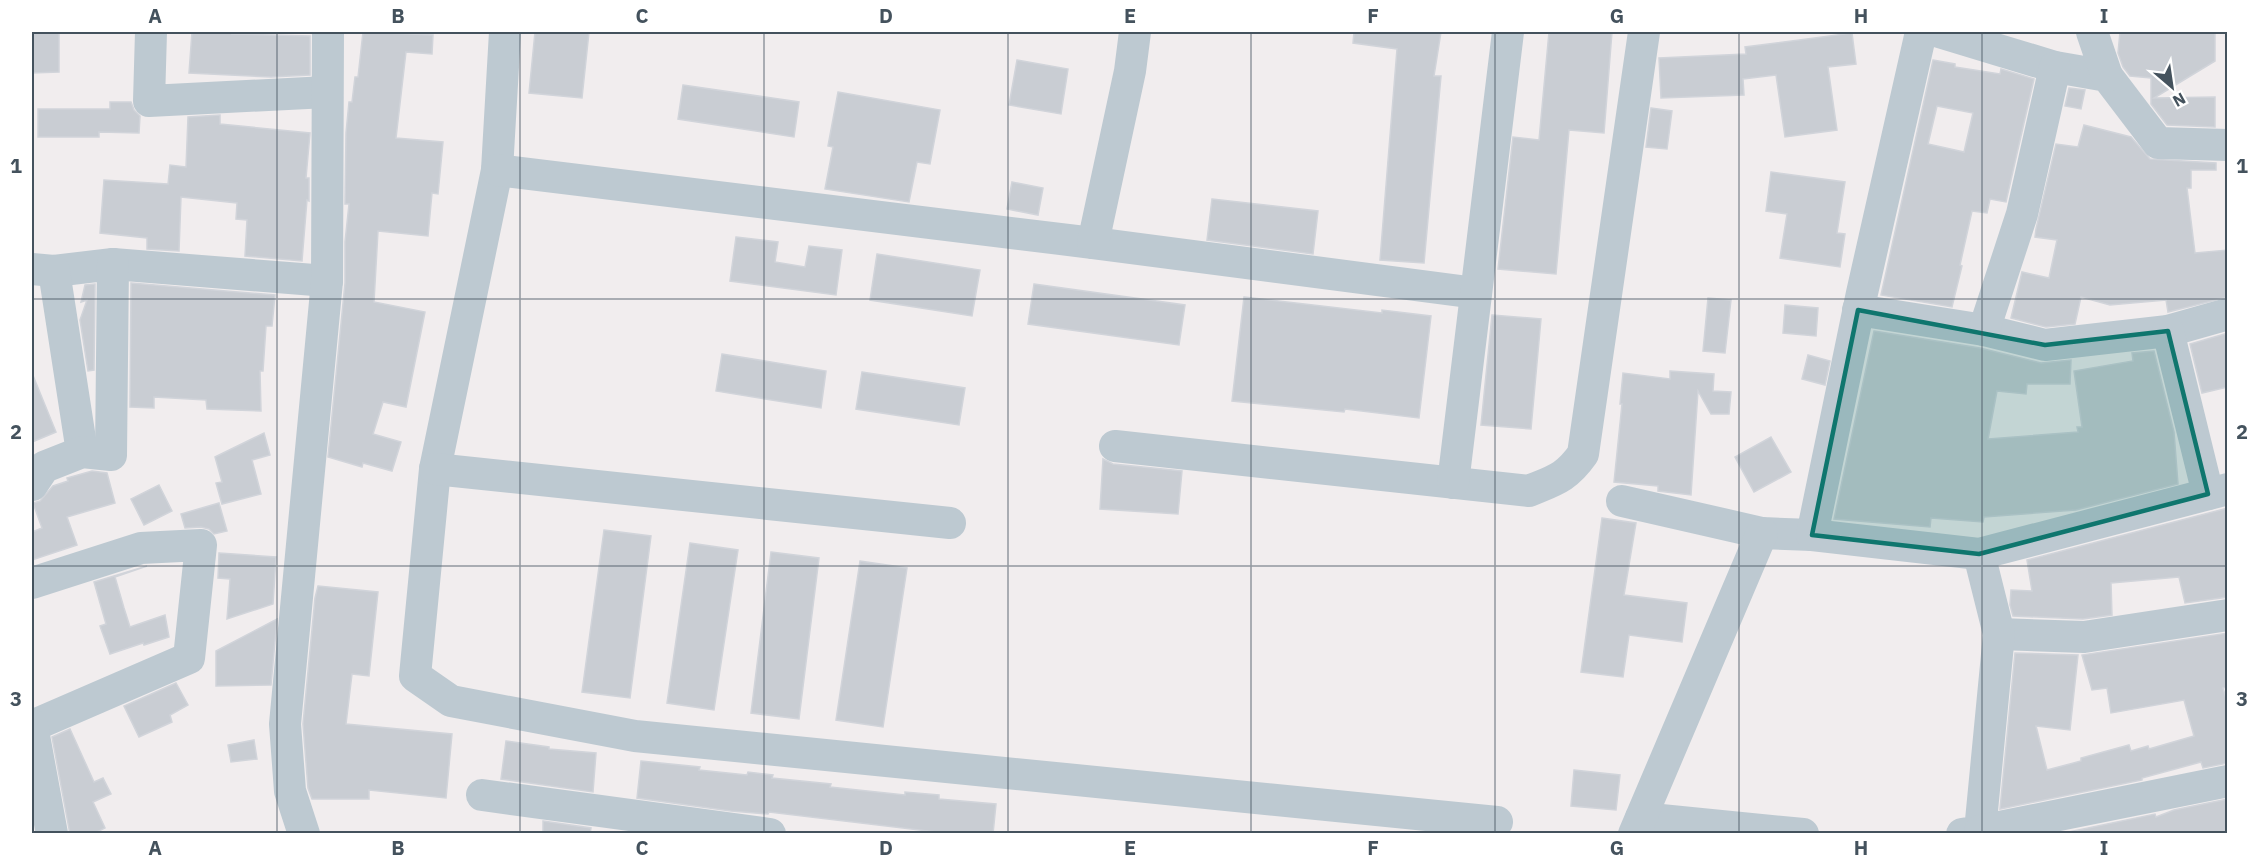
<svg xmlns="http://www.w3.org/2000/svg" width="2259" height="865" font-family="'IBM Plex Sans',sans-serif">
<rect width="100%" height="100%" fill="#f1edee"/>
<g fill="#c9cdd3" stroke="#d1d4da" stroke-width="1.5" fill-rule="evenodd">
<polygon points="32,32 59,32 59,72 32,73"/>
<polygon points="192,32 233,32 232,34 310,36 310,75 271,77 189,73"/>
<polygon points="363,32 433,35 432,54 406,52 396,138 443,142 438,194 432,193 428,236 378,231 374,302 425,312 406,407 383,402 373,434 401,442 392,471 363,463 362,467 328,457 345,283 345,242 349,204 345,204 346,133 349,102 352,102 355,77 358,77"/>
<polygon points="535,32 589,32 582,98 529,93"/>
<polygon points="1354,32 1441,32 1434,76 1441,76 1424,263 1380,260 1397,49 1353,43"/>
<polygon points="1549,32 1612,32 1604,133 1569,130 1556,274 1498,269 1513,137 1539,140"/>
<polygon points="2120,32 2215,32 2215,61 2154,98 2215,97 2215,127 2167,125 2151,104 2151,78 2130,76 2123,67 2118,53"/>
<polygon points="1852,33 1856,64 1828,67 1837,130 1785,137 1776,75 1743,79 1744,95 1661,98 1659,58 1746,54 1745,47"/>
<polygon points="1017,60 1068,69 1061,114 1009,105"/>
<path d="M1933,60L1955,64V67L2000,74L2001,69L2034,79L2006,202L1990,199L1987,213L1972,211L1960,265L1962,266L1952,307L1881,295ZM1937,106L1973,113L1964,152L1928,144Z"/>
<polygon points="683,85 799,102 794,137 678,119"/>
<polygon points="2069,88 2085,90 2081,109 2065,106"/>
<polygon points="838,92 940,110 930,164 917,162 909,202 825,189 833,147 828,146"/>
<polygon points="110,102 131,102 134,110 140,116 139,133 99,132 99,137 38,137 38,109 110,109"/>
<polygon points="1651,108 1672,111 1667,149 1646,147"/>
<polygon points="220,115 220,124 310,133 306,178 309,178 309,201 307,200 302,261 245,256 247,220 236,219 237,203 181,197 179,251 147,249 147,238 100,233 104,180 168,184 170,165 186,167 188,117"/>
<polygon points="2084,125 2131,137 2150,159 2216,163 2216,170 2191,170 2191,188 2187,188 2195,253 2228,250 2228,297 2168,312 2166,300 2110,305 2081,297 2075,324 2046,327 2011,318 2022,272 2049,278 2057,240 2035,237 2036,229 2056,144 2078,147"/>
<polygon points="1771,172 1845,182 1837,233 1845,234 1840,267 1780,258 1787,214 1766,211"/>
<polygon points="1012,182 1043,188 1038,215 1007,209"/>
<polygon points="1212,199 1318,211 1313,254 1207,240"/>
<polygon points="736,237 778,242 775,262 805,267 809,246 842,250 836,295 730,281"/>
<polygon points="877,254 980,270 972,316 870,300"/>
<polygon points="131,283 275,295 272,326 266,326 263,371 260,371 261,411 207,409 206,400 154,397 154,408 130,407"/>
<polygon points="95,284 94,370 88,371 80,320 87,300 81,302 85,285"/>
<polygon points="1034,284 1185,305 1179,345 1028,324"/>
<polygon points="1244,297 1382,313 1382,310 1431,316 1419,418 1345,409 1344,412 1232,401"/>
<polygon points="1708,298 1731,300 1725,353 1703,351"/>
<polygon points="1785,305 1818,308 1816,336 1783,333"/>
<polygon points="1492,315 1541,319 1531,429 1481,425"/>
<polygon points="1874,331 1980,348 2041,363 2071,360 2070,384 2027,384 2026,394 1997,391 1988,439 2078,432 2077,427 2082,427 2074,371 2133,361 2132,353 2154,351 2174,432 2178,484 2076,510 1984,517 1983,522 1931,518 1930,527 1834,519"/>
<polygon points="2228,333 2228,387 2202,393 2190,344"/>
<polygon points="722,354 826,371 821,408 716,391"/>
<polygon points="1808,355 1830,361 1825,385 1802,379"/>
<polygon points="1670,371 1714,374 1713,391 1731,392 1729,414 1711,414 1698,391 1691,495 1658,491 1658,486 1614,482 1622,404 1620,404 1623,373 1670,379"/>
<polygon points="862,372 965,388 959,425 856,409"/>
<polygon points="32,373 56,432 32,442"/>
<polygon points="264,433 270,455 252,460 261,494 222,504 216,483 222,482 215,457"/>
<polygon points="1771,437 1791,472 1754,492 1735,457"/>
<polygon points="1103,459 1113,464 1182,471 1178,514 1100,509"/>
<polygon points="92,471 107,473 115,503 67,517 77,545 32,560 32,532 42,528 33,503 40,501 53,486 68,481 67,478"/>
<polygon points="159,485 172,511 144,525 131,499"/>
<polygon points="219,503 227,531 214,534 209,529 201,527 185,528 181,514"/>
<polygon points="2228,508 2228,597 2185,603 2179,577 2111,583 2112,615 2083,619 2013,616 2010,605 2011,590 2032,591 2027,560"/>
<polygon points="1602,518 1636,523 1624,595 1687,603 1682,642 1629,635 1623,677 1581,672"/>
<polygon points="604,530 651,536 630,698 582,692"/>
<polygon points="690,543 738,550 714,710 667,703"/>
<polygon points="771,552 819,558 799,719 751,713"/>
<polygon points="219,553 276,557 273,604 227,619 230,579 218,578"/>
<polygon points="860,561 907,568 883,727 836,720"/>
<polygon points="147,566 115,577 124,608 130,627 165,615 169,637 144,645 143,643 110,654 100,626 106,624 94,582"/>
<polygon points="318,586 378,592 369,676 352,674 346,724 452,734 446,798 369,790 369,799 312,799 308,788 303,724 315,598"/>
<polygon points="277,619 271,685 216,686 216,651"/>
<polygon points="2228,633 2228,687 2223,688 2228,705 2228,763 2203,768 2201,762 2142,778 2142,780 2000,809 2015,653 2078,655 2070,730 2036,726 2047,770 2081,761 2081,758 2129,745 2131,751 2148,746 2149,749 2194,736 2184,700 2111,713 2107,688 2092,690 2082,655"/>
<polygon points="176,683 188,705 170,715 172,722 139,737 124,706"/>
<polygon points="70,729 94,782 103,778 111,794 93,802 105,828 93,834 70,834 52,737"/>
<polygon points="254,740 257,759 231,762 228,745"/>
<polygon points="506,741 549,747 549,749 596,753 593,792 501,779"/>
<polygon points="641,761 700,767 699,770 747,775 748,772 773,775 772,778 831,784 830,787 905,795 905,792 939,795 939,799 996,804 993,834 953,834 769,812 768,814 731,811 637,798"/>
<polygon points="1574,770 1620,775 1616,810 1571,806"/>
<polygon points="2228,799 2228,834 2059,834 2155,814 2156,817 2174,810"/>
<polygon points="543,821 591,828 590,834 543,834"/>
</g>
<g fill="none" stroke-linecap="round" stroke-linejoin="round">
<g stroke="#bdc9d1" stroke-width="32">
<polyline points="151,32 149,101 327,92"/>
<polyline points="505,32 497,170 435,469 415,676 451,701 635,736 1497,822"/>
<polyline points="1939,32 2055,67 2107,76 2158,143 2228,145"/>
<polyline points="2092,32 2107,76"/>
<polyline points="497,170 1093,243 1476,293"/>
<polyline points="1093,243 1130,71 1135,32"/>
<polyline points="32,269 54,271 113,264 327,281"/>
<polyline points="54,271 82,452"/>
<polyline points="1858,310 1984,330 2045,345 2168,331 2228,314"/>
<polyline points="1984,330 2022,214 2055,67"/>
<polyline points="2168,331 2208,494"/>
<path d="M1115,446L1529,491C1555,480 1566,478 1583,454L1644,32"/>
<polyline points="435,469 950,523"/>
<polyline points="1453,483 1508,32"/>
<polyline points="32,485 44,467 82,452 111,455 113,264"/>
<polyline points="1622,501 1762,533 1812,535 1979,554 2228,489"/>
<polyline points="1812,535 1862,293 1921,32"/>
<polyline points="32,583 141,548 201,545 189,658 32,726"/>
<polyline points="1999,634 2084,637 2228,615"/>
<polyline points="32,725 52,834"/>
<polyline points="482,795 770,834"/>
<polyline points="1641,818 1803,834"/>
<polyline points="304,834 290,791 285,724 327,281 328,32"/>
<polyline points="1634,834 1762,533"/>
<polyline points="1962,834 1980,831 1999,634 1979,554"/>
<polyline points="1981,834 1980,831 2228,781"/>
</g>
</g>
<path fill="#0f766e" fill-opacity="0.2" stroke="#0f766e" stroke-width="4.5" stroke-linejoin="round" d="M1858,310L2045,345L2168,331L2208,494L1979,554L1812,535Z"/>
<path fill="none" stroke="#44525d" stroke-width="1.5" stroke-opacity="0.55" d="M277,32V834M520,32V834M764,32V834M1008,32V834M1251,32V834M1495,32V834M1739,32V834M1982,32V834M32,299H2228M32,566H2228"/>
<rect width="2259" height="865" fill="none" stroke="#ffffff" stroke-width="66"/>
<g transform="translate(2172 87) rotate(151)" stroke="#ffffff" stroke-width="4.5" paint-order="stroke">
<path d="M0-4.5L10 22L0 15L-10 22Z" fill="#44525d"/>
<text y="-9" font-size="16" font-weight="bold" text-anchor="middle" fill="#44525d">N</text>
</g>
<rect x="33" y="33" width="2193" height="799" fill="none" stroke="#44525d" stroke-width="2"/>
<g font-size="20" text-anchor="middle" font-weight="bold" fill="#44525d">
<text x="155" y="23">A</text>
<text x="398" y="23">B</text>
<text x="642" y="23">C</text>
<text x="886" y="23">D</text>
<text x="1130" y="23">E</text>
<text x="1373" y="23">F</text>
<text x="1617" y="23">G</text>
<text x="1861" y="23">H</text>
<text x="2104" y="23">I</text>
<text x="16" y="173">1</text>
<text x="2242" y="173">1</text>
<text x="16" y="439">2</text>
<text x="2242" y="439">2</text>
<text x="16" y="706">3</text>
<text x="2242" y="706">3</text>
<text x="155" y="855">A</text>
<text x="398" y="855">B</text>
<text x="642" y="855">C</text>
<text x="886" y="855">D</text>
<text x="1130" y="855">E</text>
<text x="1373" y="855">F</text>
<text x="1617" y="855">G</text>
<text x="1861" y="855">H</text>
<text x="2104" y="855">I</text>
</g>
</svg>
